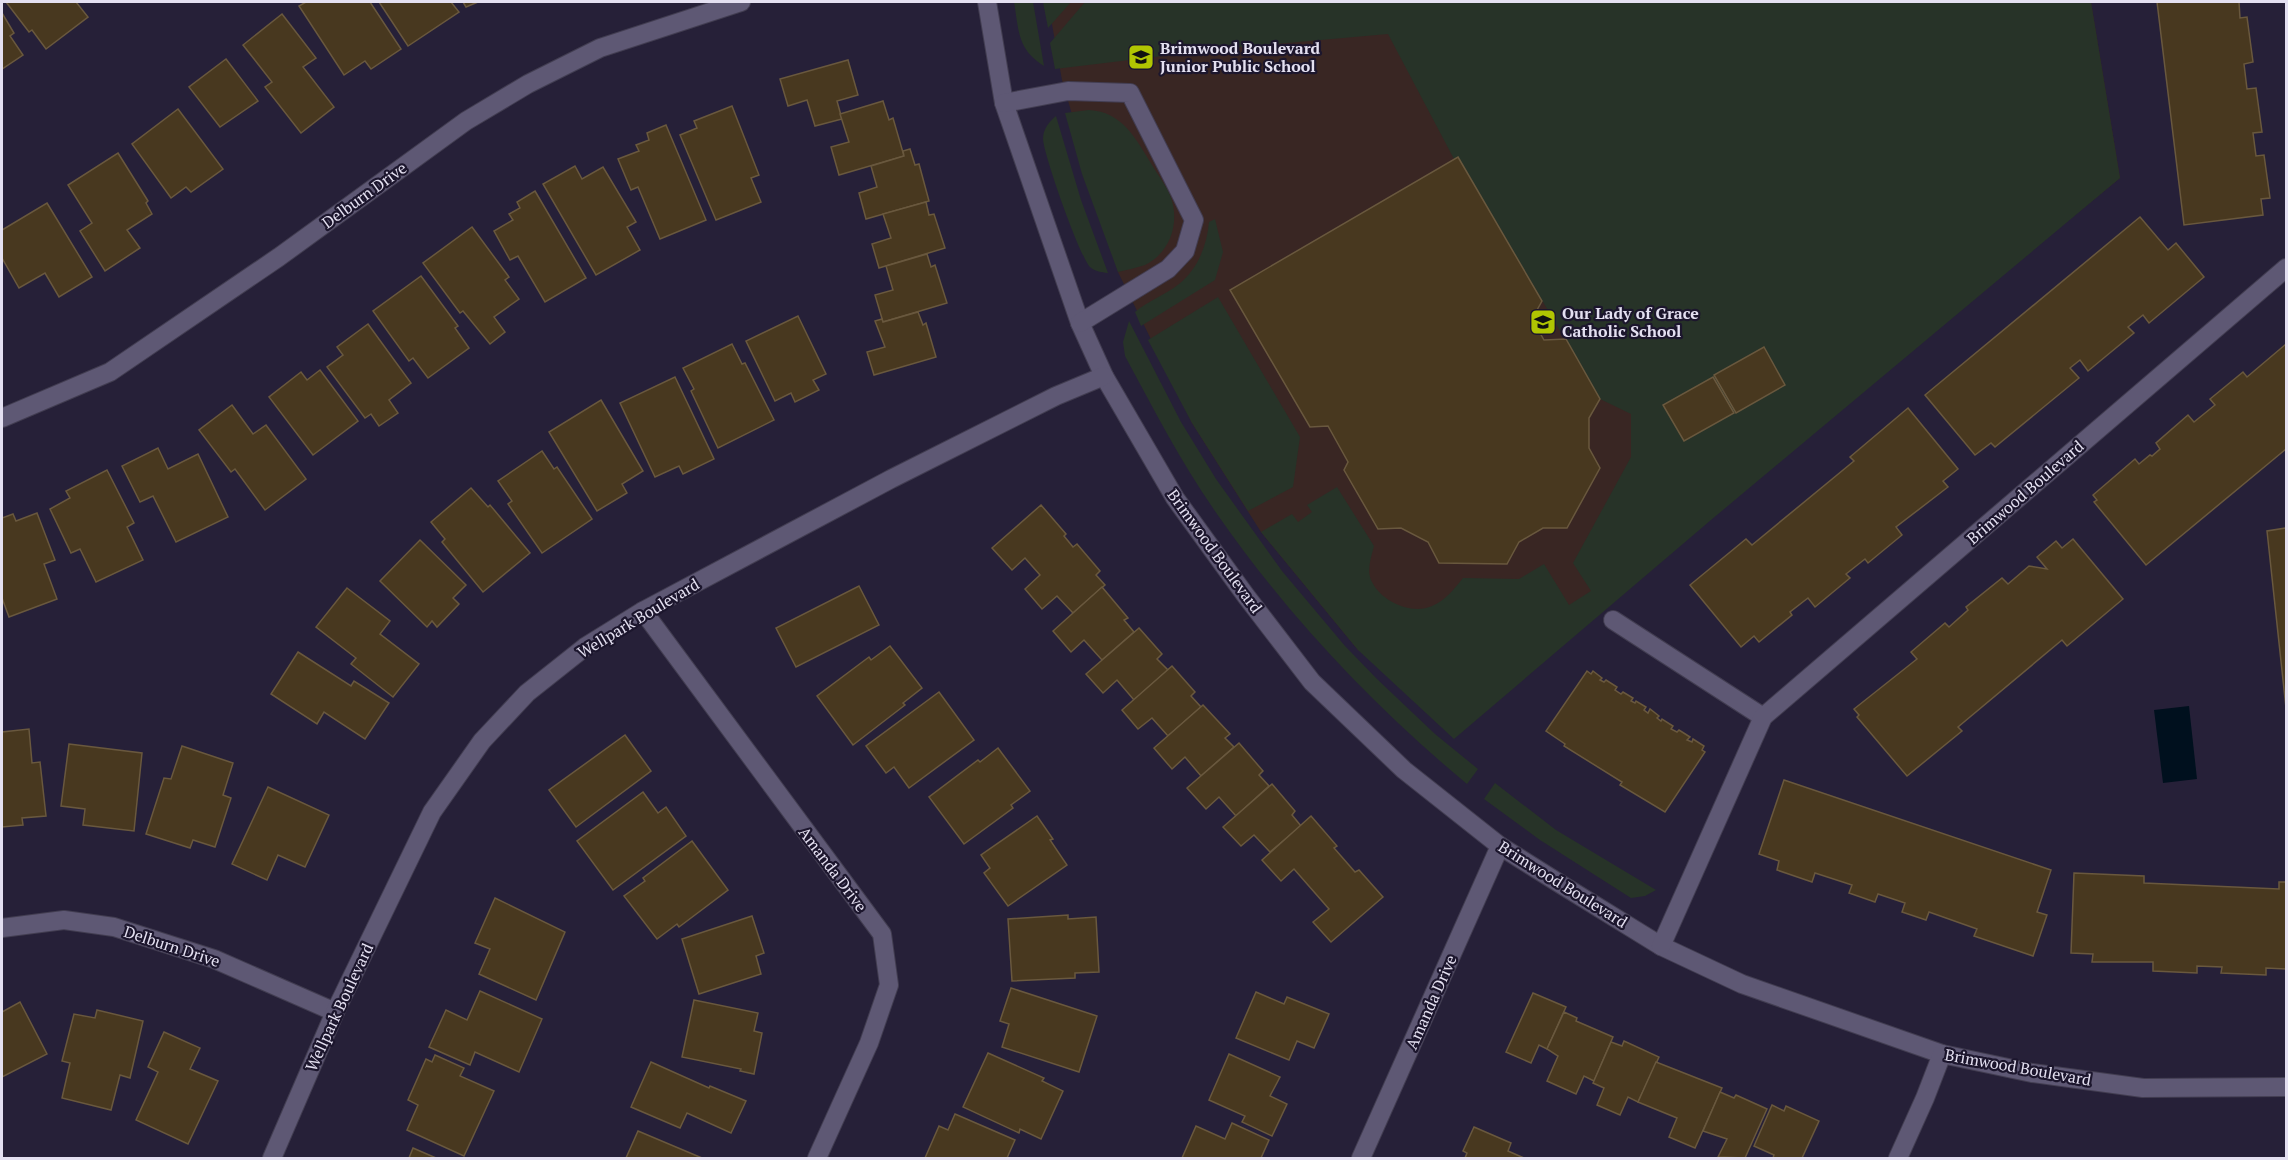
<svg xmlns="http://www.w3.org/2000/svg" width="2288" height="1160" font-family="'PT Serif',serif">
<rect width="100%" height="100%" fill="#262038"/>
<polygon fill="#392623" points="1048,2 2091,2 2120,178 1884,372 1468,726 1358,650 1261,532 1192,423 1118,272 1062,80"/>
<g fill="#273328">
<path d="M1014,2H1033L1044,66C1017,49 1019,31 1014,2Z"/>
<polygon points="1043,2 1071,2 1048,28"/>
<path d="M1085,2H2091L2120,178L1711,520L1454,739L1358,650L1261,532L1292,514L1298,522L1312,512L1307,505L1337,487L1374,546C1371,558 1366,571 1372,582C1382,602 1412,615 1432,606C1445,601 1454,589 1463,578L1519,579L1544,564L1569,605L1591,591L1573,563L1631,457V414L1600,399L1458,157L1454,159L1388,34L1229,48L1055,69L1050,43Z"/>
<path d="M1089,110C1123,112 1136,139 1152,165C1158,176 1167,186 1171,198C1180,223 1170,253 1145,265C1136,268 1126,270 1118,272L1082,174L1065,113Z"/>
<path d="M1056,116L1081,200L1108,273C1101,272 1096,272 1090,267C1080,257 1044,156 1043,139C1043,129 1049,122 1056,116Z"/>
<path d="M1215,219L1223,252L1215,280L1141,326L1135,312C1148,301 1165,295 1179,284C1198,269 1207,245 1209,222Z"/>
<polygon points="1218,297 1300,437 1293,487 1248,511 1192,423 1148,340"/>
<path d="M1129,321L1181,422L1216,479L1282,571L1345,646L1377,679L1435,734L1478,769L1467,784C1372,705 1288,616 1217,514C1182,464 1154,410 1125,356L1123,342Z"/>
<polygon points="1495,783 1556,830 1656,890 1645,896 1631,898 1540,840 1484,799"/>
</g>
<polygon fill="#00101e" points="2189,706 2197,779 2163,783 2154,710"/>
<g fill="#48381f" stroke="#69583e" stroke-width="1.5">
<polygon points="6,2 76,2 88,17 46,49 32,30 29,32"/>
<polygon points="306,2 370,2 401,49 371,69 365,61 344,75 299,6"/>
<polygon points="379,2 451,2 459,12 408,46"/>
<polygon points="463,2 478,2 466,7"/>
<polygon points="2157,2 2239,2 2240,18 2247,17 2253,62 2244,64 2247,89 2256,88 2262,132 2253,133 2256,156 2264,155 2270,198 2261,199 2263,215 2184,225"/>
<polygon points="2,13 14,33 10,36 23,55 2,69"/>
<polygon points="282,14 316,58 303,67 334,107 301,133 265,87 272,82 243,45"/>
<polygon points="226,59 258,101 220,127 189,87"/>
<polygon points="848,60 858,95 837,101 842,119 815,126 807,100 788,106 780,79"/>
<polygon points="883,101 889,120 893,118 904,156 839,175 831,147 849,142 840,114"/>
<polygon points="732,106 759,175 751,178 761,202 716,220 680,135 697,128 694,121"/>
<polygon points="178,109 223,169 191,192 186,187 171,198 132,144"/>
<polygon points="666,125 706,220 660,239 638,187 631,190 618,159 639,151 636,145 649,140 647,133"/>
<polygon points="910,149 915,165 919,164 929,201 866,219 859,193 877,187 871,166 904,156 903,151"/>
<polygon points="118,153 148,201 146,203 152,214 127,230 140,248 105,271 80,231 92,223 68,185"/>
<polygon points="1458,157 1542,301 1532,319 1544,340 1566,339 1600,399 1589,418 1589,448 1600,468 1567,528 1543,528 1519,542 1507,564 1439,563 1428,542 1401,528 1378,529 1344,470 1348,462 1328,426 1310,427 1230,290"/>
<polygon points="575,166 582,179 603,167 636,222 627,227 640,250 596,275 543,184"/>
<polygon points="535,191 586,278 545,302 518,256 510,260 494,231 513,220 509,214 520,208 517,202"/>
<polygon points="926,202 929,215 934,214 945,248 879,268 872,244 891,238 883,214"/>
<polygon points="47,203 92,277 59,297 45,273 19,288 2,258 2,230"/>
<polygon points="2140,217 2168,250 2176,243 2204,277 2149,323 2143,315 2128,327 2134,333 2088,371 2080,360 2070,368 2079,378 1995,447 1991,443 1975,455 1925,395"/>
<polygon points="472,227 509,277 505,280 519,299 494,317 505,332 490,344 463,311 460,313 423,263"/>
<polygon points="927,254 931,267 935,265 947,303 883,322 875,295 893,290 886,266"/>
<polygon points="421,276 458,326 455,328 469,348 428,378 413,358 409,361 373,311"/>
<polygon points="918,312 923,325 926,323 936,357 874,375 867,352 885,347 875,321 882,319 883,322"/>
<polygon points="798,316 826,374 813,380 819,390 795,402 791,393 775,401 746,341"/>
<polygon points="368,324 411,383 389,400 398,413 379,426 371,414 365,418 327,367 343,355 337,347"/>
<polygon points="732,344 742,364 745,363 774,420 718,448 691,391 694,389 683,368"/>
<polygon points="2286,344 2286,449 2146,565 2094,502 2097,500 2093,495 2135,459 2139,464 2150,455 2152,456 2160,449 2156,443 2188,415 2194,422 2215,405 2210,399 2243,372 2247,377"/>
<polygon points="1764,347 1785,385 1736,413 1714,375"/>
<polygon points="320,370 358,421 313,455 269,397 301,372 307,380"/>
<polygon points="675,377 714,459 683,474 679,466 655,477 620,403"/>
<polygon points="1713,377 1734,413 1684,441 1663,405"/>
<polygon points="601,400 643,471 622,484 627,493 597,511 549,432"/>
<polygon points="232,405 253,434 266,425 306,479 265,510 235,469 231,472 199,430"/>
<polygon points="1908,408 1958,469 1943,481 1948,487 1896,527 1902,535 1868,563 1865,559 1846,574 1850,578 1815,607 1808,598 1790,612 1792,615 1759,642 1754,636 1741,647 1690,585 1746,539 1752,545 1854,461 1850,457"/>
<polygon points="158,448 168,469 198,454 228,517 176,542 153,496 140,502 122,466"/>
<polygon points="542,451 554,469 557,467 592,519 542,553 508,504 512,501 498,481"/>
<polygon points="107,470 134,523 127,527 143,560 96,582 80,549 71,553 50,509 70,498 66,491"/>
<polygon points="471,488 488,507 490,505 530,553 483,592 442,542 445,539 431,522"/>
<polygon points="1041,505 1066,534 1064,536 1073,547 1077,544 1100,571 1096,575 1105,585 1073,613 1057,596 1042,609 1025,589 1040,575 1025,558 1012,570 992,548"/>
<polygon points="37,513 55,560 44,564 57,599 9,617 2,598 2,518 13,514 16,521"/>
<polygon points="2286,528 2286,708 2267,531"/>
<polygon points="2073,539 2123,599 2067,646 2062,640 1958,727 1962,731 1907,776 1857,717 1859,715 1854,709 1917,659 1911,652 1945,623 1949,627 1968,610 1966,607 2002,578 2008,584 2029,566 2047,569 2037,557 2056,541 2062,548"/>
<polygon points="420,540 466,585 453,598 459,604 437,627 432,621 427,627 380,581"/>
<polygon points="859,586 879,625 796,667 776,628"/>
<polygon points="1102,587 1128,618 1124,620 1134,632 1102,660 1084,640 1071,652 1053,631"/>
<polygon points="347,588 390,621 380,634 419,664 393,697 351,664 356,658 316,627"/>
<polygon points="1139,628 1162,654 1157,659 1168,670 1134,700 1117,680 1103,693 1086,674"/>
<polygon points="890,646 922,688 903,703 905,705 853,745 817,696 869,657 871,660"/>
<polygon points="298,652 351,686 354,681 389,703 365,739 324,712 317,724 271,694"/>
<polygon points="1172,666 1195,692 1191,696 1201,707 1168,736 1152,718 1138,729 1122,710"/>
<polygon points="1587,671 1591,674 1593,671 1602,678 1600,680 1604,682 1606,680 1617,687 1615,690 1621,694 1623,692 1633,698 1631,701 1635,703 1636,701 1646,707 1644,710 1648,713 1650,709 1659,716 1657,718 1661,721 1662,719 1673,726 1671,729 1677,732 1679,730 1690,737 1687,740 1692,742 1693,739 1704,746 1702,750 1705,752 1665,812 1620,785 1622,782 1564,746 1565,744 1546,731"/>
<polygon points="939,692 974,740 909,788 894,767 886,773 866,746"/>
<polygon points="1203,705 1230,734 1225,738 1234,747 1201,776 1185,757 1172,769 1154,748"/>
<polygon points="29,729 32,763 40,762 46,816 22,818 23,825 2,827 2,732"/>
<polygon points="625,735 651,771 576,827 549,790"/>
<polygon points="1239,743 1263,771 1259,775 1269,786 1236,816 1219,797 1206,809 1187,788"/>
<polygon points="69,744 142,753 134,831 83,825 85,809 61,806"/>
<polygon points="182,746 233,763 223,795 231,798 215,847 193,840 190,848 146,834 164,778 171,779"/>
<polygon points="998,748 1030,791 1011,805 1013,808 964,844 929,797 978,760 980,762"/>
<polygon points="1784,780 2051,870 2037,912 2047,915 2033,956 1974,936 1977,929 1929,912 1926,920 1902,912 1905,903 1878,894 1875,902 1849,893 1852,885 1815,873 1812,882 1777,870 1779,861 1759,854"/>
<polygon points="1272,784 1295,811 1292,815 1301,826 1270,852 1254,835 1241,846 1223,827"/>
<polygon points="268,787 329,815 305,867 278,855 267,880 232,864"/>
<polygon points="643,792 658,813 666,807 686,836 613,890 577,841"/>
<polygon points="1037,816 1053,839 1050,840 1067,865 1008,906 984,873 990,868 981,855"/>
<polygon points="1311,816 1337,846 1334,848 1355,872 1359,870 1383,897 1331,942 1313,922 1329,909 1294,869 1281,881 1262,860"/>
<polygon points="692,841 728,890 679,927 677,924 657,939 624,896 645,881 643,878"/>
<polygon points="2074,873 2144,876 2144,883 2279,889 2279,882 2286,882 2286,969 2266,968 2266,975 2221,973 2222,967 2197,966 2197,973 2153,971 2153,962 2092,962 2093,954 2071,953"/>
<polygon points="495,898 565,932 536,1000 479,974 490,949 475,943"/>
<polygon points="1068,915 1068,919 1096,917 1099,972 1075,973 1075,978 1012,981 1008,919"/>
<polygon points="752,916 764,953 756,956 761,974 699,994 682,939"/>
<polygon points="1011,988 1097,1016 1079,1072 1002,1047 1009,1024 1000,1021"/>
<polygon points="480,991 542,1019 519,1072 475,1052 470,1065 429,1047 446,1010 467,1020"/>
<polygon points="1256,992 1284,1004 1287,997 1329,1014 1314,1048 1297,1041 1289,1060 1236,1038"/>
<polygon points="1533,993 1566,1007 1547,1049 1539,1045 1531,1063 1506,1052"/>
<polygon points="694,1000 758,1013 754,1031 762,1033 754,1074 740,1071 741,1069 682,1057"/>
<polygon points="20,1002 47,1054 2,1077 2,1012"/>
<polygon points="97,1010 143,1021 130,1078 120,1075 111,1110 62,1098 70,1063 62,1061 74,1014 95,1018"/>
<polygon points="1564,1012 1577,1018 1576,1021 1613,1037 1594,1081 1584,1076 1576,1094 1547,1081 1558,1056 1547,1049"/>
<polygon points="164,1032 200,1048 190,1069 218,1081 188,1144 136,1120 158,1072 148,1067"/>
<polygon points="1624,1041 1659,1057 1638,1102 1628,1097 1620,1115 1597,1105 1604,1088 1593,1083 1611,1042 1622,1046"/>
<polygon points="988,1053 1044,1078 1042,1081 1063,1091 1041,1139 1020,1129 1019,1133 963,1107"/>
<polygon points="1229,1054 1280,1077 1270,1096 1287,1104 1272,1136 1242,1122 1245,1116 1209,1100"/>
<polygon points="435,1055 464,1068 460,1076 494,1091 464,1156 407,1130 418,1105 408,1100 426,1059 432,1062"/>
<polygon points="651,1062 709,1088 710,1086 746,1101 731,1133 687,1113 680,1128 631,1107"/>
<polygon points="1656,1062 1722,1088 1695,1148 1669,1137 1677,1118 1638,1102"/>
<polygon points="1720,1092 1734,1098 1736,1095 1767,1109 1745,1158 1718,1157 1727,1139 1703,1131"/>
<polygon points="1772,1105 1784,1111 1786,1106 1819,1121 1802,1158 1773,1158 1774,1155 1754,1146"/>
<polygon points="955,1114 1015,1140 1007,1158 925,1158 939,1126 948,1130"/>
<polygon points="1232,1123 1269,1140 1261,1158 1182,1158 1196,1126 1225,1139"/>
<polygon points="1474,1127 1511,1143 1508,1151 1524,1158 1465,1158 1467,1153 1463,1151"/>
<polygon points="638,1131 702,1158 626,1158"/>
<polygon points="413,1148 436,1158 409,1158"/>
</g>
<g fill="none" stroke-linecap="round" stroke-linejoin="round">
<defs>
<g id="minor">
<polyline points="987,2 1004,103 1080,323 1104,376 1175,498 1246,596 1312,682 1404,770 1500,846 1562,885 1661,946 1742,984 1942,1054 2032,1073 2143,1088 2286,1087"/>
<polyline points="1004,103 1068,91 1130,93 1194,220 1185,251 1168,269 1080,323"/>
<polyline points="2,418 110,372 279,257 466,121 528,84 600,48 741,2"/>
<polyline points="643,611 882,934 889,985 869,1043 817,1158"/>
<polyline points="1613,620 1763,717"/>
<polyline points="2,928 64,920 114,927 214,959 335,1012"/>
<polyline points="1661,946 1763,717 2286,268"/>
<polyline points="272,1158 335,1012 432,812 482,741 527,693 585,647 643,611 891,479 1056,396 1104,376"/>
<polyline points="1361,1158 1500,846"/>
<polyline points="1898,1158 1925,1098 1942,1054"/>
</g>
</defs>
<use href="#minor" stroke="#423d51" stroke-width="20"/>
<use href="#minor" stroke="#5e5874" stroke-width="18"/>
</g>
<defs>
<symbol id="school-square" viewBox="-11 -11 22 22"><rect x="-9" y="-9" width="18" height="18" rx="4" fill="#b0c502" stroke="#1c162d"/><path d="M0-5L7-2L0 1L-7-2ZM-4 1L0 2.5L4 1V4Q0 6-4 4Z" fill="#111"/></symbol>
</defs>
<g fill-rule="evenodd">
<use href="#school-square" x="1126" y="42" width="30" height="30"/>
<use href="#school-square" x="1528" y="307" width="30" height="30"/>
</g>
<g text-anchor="middle" stroke-width="4.5" stroke-linejoin="round" paint-order="stroke">
<g font-size="16" font-weight="bold" fill="#e4e0f1" stroke="#1c162d" text-anchor="start">
<text x="1160" y="54">Brimwood Boulevard<tspan x="1160" dy="18">Junior Public School</tspan></text>
<text x="1562" y="319">Our Lady of Grace<tspan x="1562" dy="18">Catholic School</tspan></text>
</g>
<g font-size="16" fill="#e4e0f1" stroke="#1c162d">
<text transform="translate(364 195) rotate(-36)" y="6">Delburn Drive</text>
<text transform="translate(2025 492) rotate(-41)" y="6">Brimwood Boulevard</text>
<text transform="translate(1215 551) rotate(54)" y="6">Brimwood Boulevard</text>
<text transform="translate(638 618) rotate(-31)" y="6">Wellpark Boulevard</text>
<text transform="translate(833 869) rotate(53)" y="6">Amanda Drive</text>
<text transform="translate(1563 884) rotate(32)" y="6">Brimwood Boulevard</text>
<text transform="translate(172 946) rotate(18)" y="6">Delburn Drive</text>
<text transform="translate(1431 1002) rotate(-66)" y="6">Amanda Drive</text>
<text transform="translate(339 1007) rotate(-65)" y="6">Wellpark Boulevard</text>
<text transform="translate(2018 1067) rotate(10)" y="6">Brimwood Boulevard</text>
</g>
</g>
<rect width="2288" height="1160" fill="none" stroke="#e4e0f1" stroke-width="6"/>
</svg>
